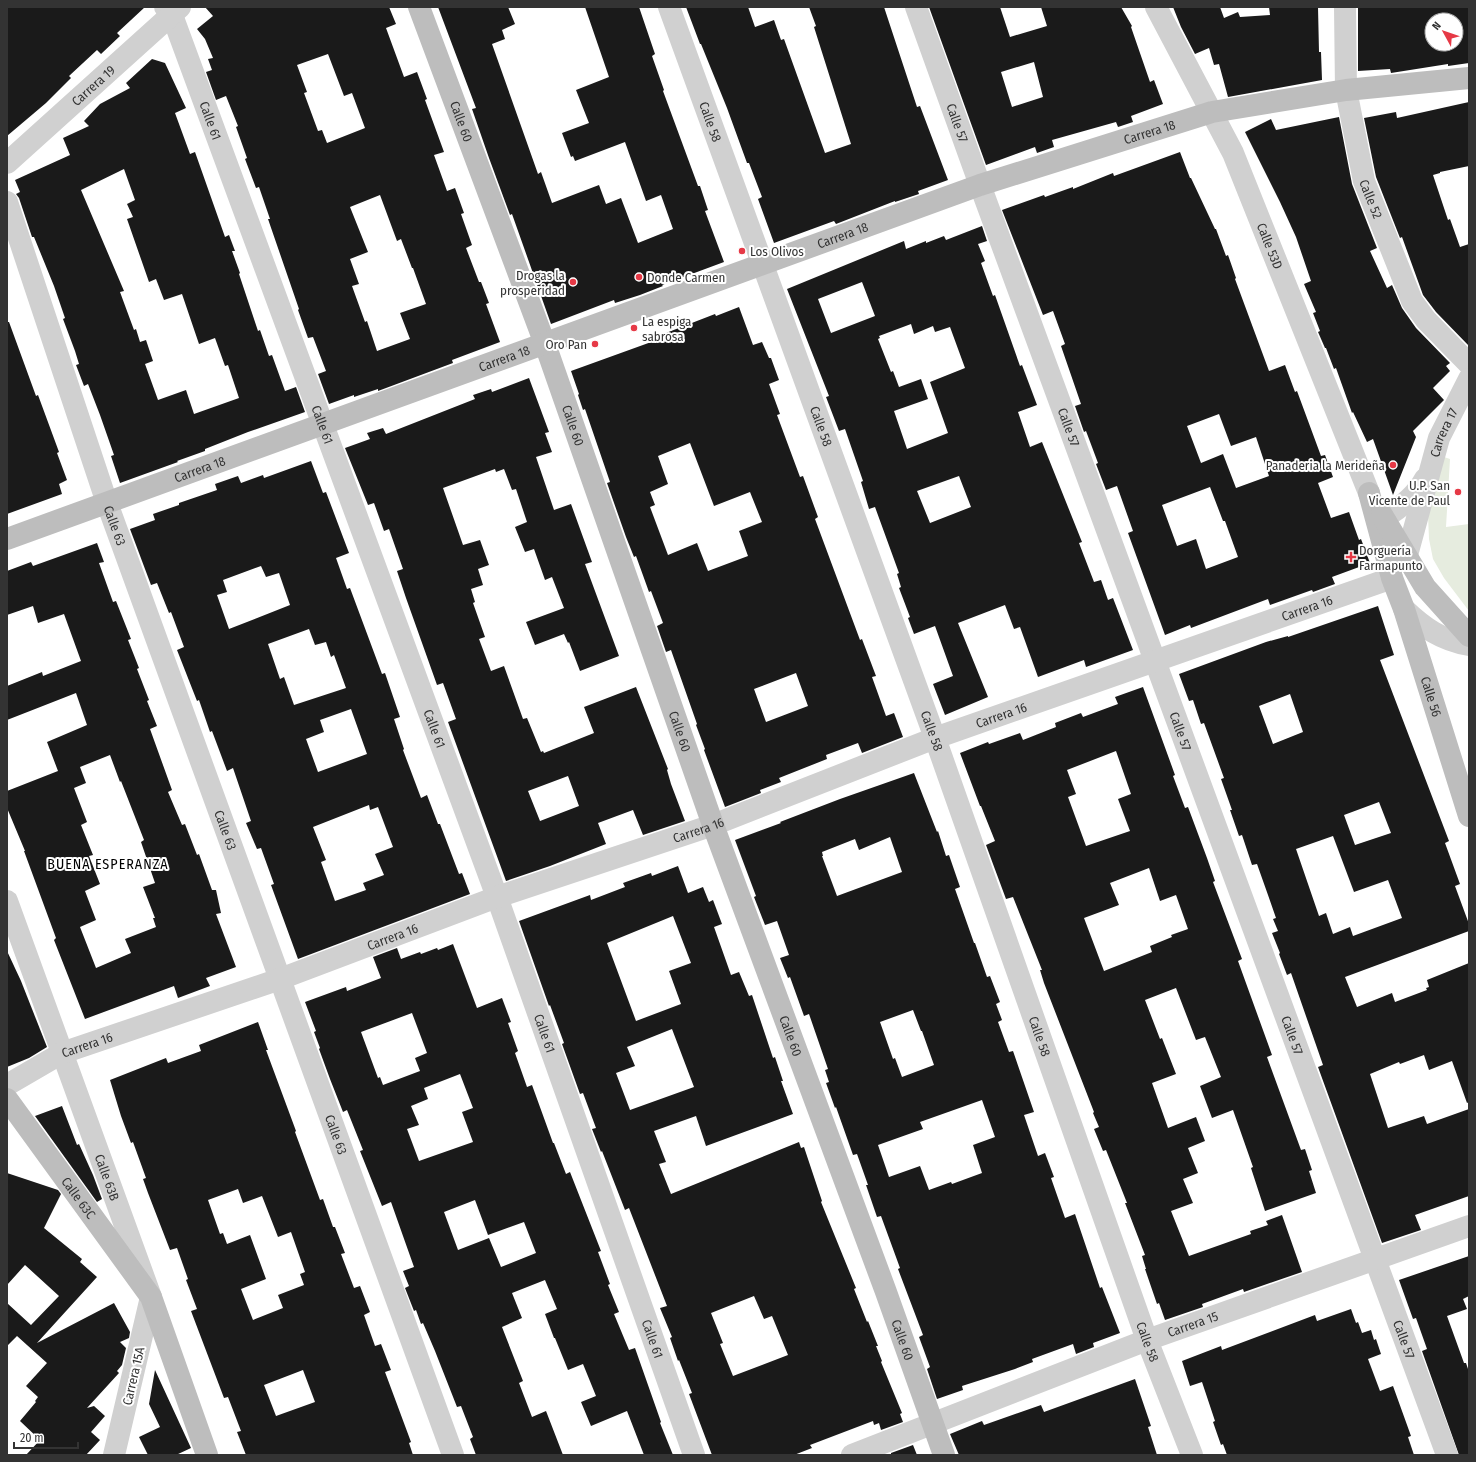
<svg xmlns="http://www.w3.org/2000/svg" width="1476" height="1462" font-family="'Fira Sans Condensed',sans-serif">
<rect width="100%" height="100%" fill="#fff"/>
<polygon fill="#e6ecdf" points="1441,456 1450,459 1446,527 1469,524 1469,611 1444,578 1433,559 1429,539 1428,515"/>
<g fill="#1a1a1a" fill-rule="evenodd">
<polygon points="7,7 145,7 117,33 120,36 101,54 97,50 69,76 71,78 46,103 7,136"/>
<path d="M205,7H389L396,24L386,28L404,77L417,72L427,99L425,100L444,152L434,155L447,191L455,188L464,213L461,214L472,245L466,248L479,282H481L489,303L486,304L500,342L452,360L453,363L378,391V389L354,397V395L329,404L318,374L326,371L313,337L308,338L298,310L299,309L268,219H270L259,187L256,188L245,159L247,158L236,127L238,126L226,96L216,100L206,72L212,70L208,59L213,58L205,39L197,29L213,16ZM328,54L344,96L352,93L365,128L327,143L322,130L318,131L304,93L307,92L297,65ZM380,195L397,241L401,239L412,268H413L426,304L400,313L410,339L377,351L367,321L365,322L352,286L359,284L350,259L368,252L350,207Z"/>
<polygon points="438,7 508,7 515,24 502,30 505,39 492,44 538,174 541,172 552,203 599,185 606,204 621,198 638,243 673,229 661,195 646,201 625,142 575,161 573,156 571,157 562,133 589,123 576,90 609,77 585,7 639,7 655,54 652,56 664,90 663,91 698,186 700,186 708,210 705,211 724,262 662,285 663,286 640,295 615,303 614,300 551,324 512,214 510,215 489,158 472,109 476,108"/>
<polygon points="686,7 748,7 755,27 774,20 781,40 784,39 825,153 851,144 814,27 816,26 809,7 884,7 917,107 920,106 948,180 918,191 919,194 895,202 895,201 836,224 834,221 774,243 758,199 762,197 749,163 747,163 727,108 701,44 700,44"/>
<path d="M929,7H1000L1010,37L1047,26L1041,7H1121L1132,26L1131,27L1150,82L1154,80L1163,104L1131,116L1133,122L1118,127L1116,122L1052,140L1054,147L1037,153L1035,147L986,165ZM1034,62L1043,97L1012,107L1001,72Z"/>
<polygon points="1173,7 1220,7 1224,18 1238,12 1240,17 1270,15 1269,7 1318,7 1319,52 1321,52 1322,80 1228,97 1219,64 1214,65 1209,48 1195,54 1181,27"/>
<path d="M1358,7H1469V63L1448,66V64L1391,73L1390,69L1358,71ZM1432,20H1456V44H1432Z"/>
<path d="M152,59L165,63L186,108L175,113L190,154L195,152L225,237L229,235L235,251H232L240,273L239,274L258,331L260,330L269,356L272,355L285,391L296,387L305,412L248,432L205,449V451L177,461L178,462L120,483L111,456L114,455L100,415L88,384L84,386L76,365L79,364L75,351L63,319L65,318L54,286L34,237H32L19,198L16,194L20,192L15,180L70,155L63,138L89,126L84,121L100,104L130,88L126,83ZM124,169L135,200L127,204L133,217L127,219L149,282L156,279L164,300L182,294L199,344L215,338L225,366L228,365L239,398L194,414L186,390L158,400L145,364L153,361L146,340L140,342L136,329L134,330L120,292L124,291L81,190Z"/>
<polygon points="1469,102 1469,166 1440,172 1440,173 1433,175 1448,220 1450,219 1460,247 1469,244 1469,346 1436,312 1423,295 1402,237 1400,238 1376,177 1364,118 1396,112 1397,118"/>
<polygon points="1339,117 1352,184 1377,248 1370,251 1387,288 1392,285 1402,308 1416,328 1450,363 1446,366 1450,371 1433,388 1444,400 1413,431 1416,437 1393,495 1373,439 1367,442 1353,412 1352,413 1336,368 1334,369 1326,348 1325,348 1318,332 1320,331 1313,313 1316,312 1304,284 1311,281 1296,237 1280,202 1245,132 1271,119 1276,130"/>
<path d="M1180,152L1190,178H1191L1215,229H1216L1226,256L1228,255L1236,278L1235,279L1269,371L1285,365L1295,392L1297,391L1321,456L1325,455L1333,477L1318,483L1331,518L1349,512L1359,540L1361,539L1370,563L1332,577L1335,584L1313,592L1312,590L1270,605L1268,599L1191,628L1190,625L1165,635L1128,533L1133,531L1117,486L1106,490L1096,464L1098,463L1086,431L1084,432L1075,406L1081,404L1061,346L1065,344L1053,311L1043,315L1002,210L1044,195L1045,197L1073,187V189L1113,173L1114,176ZM1219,414L1231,446L1256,437L1269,476L1236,488L1223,454L1201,463L1187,426ZM1210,487L1223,521H1225L1238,557L1206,569L1196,539L1177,546L1162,505Z"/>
<path d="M982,226L987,241L978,244L985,261L981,263L993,296L995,295L1020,366L1022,365L1037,405L1018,412L1030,447L1042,442L1082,542L1079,543L1094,582L1101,580L1108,600L1113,598L1133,650L1086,667L1084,660L1038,677L1020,627L1014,629L1005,605L958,623L988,697L945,715L933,684L953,676L935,626L914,634L908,618L910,617L899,588L901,587L897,574L899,573L875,507L869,509L861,482L863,481L845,429L839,431L826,397L829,396L787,289L904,241L906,249L926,241V243L944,236L946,240ZM862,282L875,316L831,333L818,299ZM911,324L914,334L933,326L935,332L950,327L965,368L930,382L948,433L907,449L894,411L928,399L921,379L899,387L893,371L891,372L878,339L880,338L879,336ZM959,476L971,507L930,523L917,491Z"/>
<path d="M739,307L753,345L762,342L769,358H771L779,380L769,384L780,414L777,415L800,477L803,476L818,517L815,519L860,640L862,639L876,676L872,677L886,716L894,713L903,737L862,753L858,743L826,755L827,759L779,778L781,782L760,790L761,793L725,807L704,750L705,749L696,725L697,724L671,650L666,652L657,626L663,623L651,591L649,592L636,556L634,557L626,537L607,483L610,482L585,409L583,410L578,395L579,394L571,371L654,341L653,338L715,314L716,316ZM690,443L714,506L750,492L762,522L739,531L748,556L708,571L697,543L668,555L650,507L655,505L650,492L668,484L658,456ZM796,673L808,706L766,722L754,689Z"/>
<polygon points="7,322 9,322 36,396 38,395 59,452 57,453 67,480 59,484 62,494 7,514"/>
<path d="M529,378L549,432L545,433L552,452L536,457L554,510L571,504L592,562L585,564L619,656L580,671L569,642L568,643L564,634L535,645L526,622L564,608L552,577L545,580L534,549L525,552L515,527L527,522L516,489L512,490L504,469L496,472L495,469L443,488L463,545L480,540L489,565L478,569L483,585L471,589L475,602L473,603L485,637L479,639L491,671L504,666L523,719L527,718L541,752L543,751L544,753L594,733L584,707L636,687L668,769L667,770L671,784L685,821L643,835L633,810L598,823L606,844L550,866L506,881L448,722L456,719L443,683L437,685L406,598L397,571L403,569L389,529L384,531L374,503L368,505L345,448L370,439L367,433L383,428L386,434L475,399L473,395L491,389L492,392ZM568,776L579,806L540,821L528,791Z"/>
<path d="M311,461L323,493L326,492L349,553L336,558L347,589L350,588L382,674L385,673L400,717L394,719L404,749L403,750L421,798L427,795L438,824H440L459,874L462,873L470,894L298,959L271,885L274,884L261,848L257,849L246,823L251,821L233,768L227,771L212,731L210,732L199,700L197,701L177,650L184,647L171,612L169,613L157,583L151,585L130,529L155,520L153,514L179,505V503L217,490L215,484L238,476L241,483L263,475L264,478ZM261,566L266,577L279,573L290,605L229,629L217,595L227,592L223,580ZM309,629L315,645L326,642L331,657L334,655L346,688L294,705L284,677L280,679L268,644ZM351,709L367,754L318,772L306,739L324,732L320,720ZM369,805L370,810L378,807L393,847L375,854L384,875L363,883L366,890L335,901L321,862L326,860L313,827Z"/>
<path d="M97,543L104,562L99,563L113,602L116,601L131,639L128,640L139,668L137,669L149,700L147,701L157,726L150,729L172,790L168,792L182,825L185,824L197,855L199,854L212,890H216L221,913L216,914L236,967L206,978L210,986L178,998L174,986L85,1019L54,940L56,938L24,851H25L7,808V791L58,771L47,742L87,725L76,693L7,720V686L42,672L43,676L81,661L64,614L38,623L33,606L7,615V571L31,562L33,566ZM110,755L120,782L121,781L144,840L141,842L155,883L143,887L155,918H153L156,927L125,939L131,953L96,968L80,927L96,920L85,891L100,884L89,856L93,855L81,825L87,822L74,788L86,783L80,767Z"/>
<path d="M1378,606L1394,655L1380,660L1449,841L1445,843L1460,884L1455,886L1469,924V931L1345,977L1357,1007L1392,993L1395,1002L1427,990L1426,988L1429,987L1427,980L1469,963V1102L1467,1103L1452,1061L1429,1070L1424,1055L1400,1064L1399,1062L1370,1074L1388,1128L1424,1116L1427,1124L1469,1109V1196L1415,1215L1421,1230L1382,1243L1318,1067L1323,1065L1291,973L1287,975L1279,954L1280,953L1272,933L1278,931L1273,919L1276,918L1268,895L1257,864L1252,865L1242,835L1239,836L1230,810H1232L1221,779L1224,778L1204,723L1201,724L1193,700L1189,701L1179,674L1266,642L1288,636V637ZM1290,694L1303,732L1273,744L1259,706ZM1379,802L1391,833L1355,845L1344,815ZM1333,836L1354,892L1388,880L1402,918L1353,936L1350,927L1333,934L1326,913L1319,916L1296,849Z"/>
<path d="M1143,687L1175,775L1173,776L1185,808L1188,807L1207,858L1215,881L1213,882L1242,959L1238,961L1272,1055L1267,1057L1301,1150L1305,1149L1312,1170L1309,1171L1316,1193L1265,1211L1251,1168L1253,1167L1233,1110L1212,1118L1200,1086L1221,1077L1205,1037L1196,1040L1176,988L1145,1000L1160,1039L1162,1038L1176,1074L1152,1083L1168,1128L1196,1117L1205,1141L1188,1148L1198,1173L1183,1179L1193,1203L1171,1211L1189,1256L1251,1234L1250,1231L1268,1225L1266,1221L1282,1215L1302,1272L1244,1292L1243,1289L1202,1304L1203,1307L1165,1320L1159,1303L1157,1304L1145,1269H1146L1142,1256L1145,1255L1125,1203H1127L1106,1150L1103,1151L1094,1129L1099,1127L1093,1113L1094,1112L1044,983L1040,970H1042L1013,897L1006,899L993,864L986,845L995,841L981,806H980L960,753L988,742L989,744L1020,733L1023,740L1056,727L1055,723L1081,713L1083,717L1118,704L1115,697ZM1116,751L1131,794L1118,799L1130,831L1086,846L1068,797L1076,794L1067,770ZM1149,868L1160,901L1176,895L1188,929L1171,935L1172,937L1150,946L1152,952L1104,971L1084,918L1119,905L1110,883Z"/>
<path d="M914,773L937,832L938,831L946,856L949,855L960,887L955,889L974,943H975L987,977L990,976L1000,1002L996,1004L1002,1020L998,1022L1009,1052L1013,1051L1034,1112L1024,1115L1038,1156L1045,1153L1054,1177L1051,1178L1065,1218L1075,1214L1100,1288L1102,1287L1120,1333L1093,1343L1094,1347L1076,1354L1073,1344L1032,1359L1033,1362L1015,1369L962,1386L963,1390L937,1399L927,1369L930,1367L919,1337L923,1335L898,1269L900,1268L881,1216L877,1217L866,1185H868L857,1154L853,1155L836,1107L835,1108L826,1083L829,1082L825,1070L828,1069L809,1014L804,1016L790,977L788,978L780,958L789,955L777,921L765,925L754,897L756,896L735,840L781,823L780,822L840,799ZM890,837L902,872L837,896L822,856H823L822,852L855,839L859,850ZM913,1010L921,1031H922L934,1065L902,1077L895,1058L893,1059L880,1022ZM982,1100L995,1137L973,1145L982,1173L952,1184L951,1182L929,1190L920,1166L889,1177L878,1145L923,1129L920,1122Z"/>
<path d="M678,866L688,893L703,887L709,902L713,900L722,924L714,927L731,975L739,972L749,996L752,995L773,1058L775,1057L783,1081H781L793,1114L706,1146L696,1116L654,1131L666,1162L659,1164L671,1194L799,1142L801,1148L804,1147L822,1201L821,1202L856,1288L854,1289L867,1322L868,1321L878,1346H876L882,1361L881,1362L902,1413L900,1414L903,1422L881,1430L879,1423L874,1425L873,1421L810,1445L812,1448L794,1455H712L689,1394L692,1393L679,1360L678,1361L670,1338L672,1337L660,1308L667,1306L629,1208L625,1210L602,1151L601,1152L592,1129L596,1128L583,1093L580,1094L562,1044L564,1043L550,1005L549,1006L519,921L590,895L591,900L625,887L623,883L651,873L652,876ZM673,916L691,963L669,971L681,1004L636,1021L607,943ZM672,1029L694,1087L630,1110L616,1073L635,1066L627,1047ZM754,1296L764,1319L772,1316L788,1355L733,1376L720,1344L723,1343L711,1313Z"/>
<path d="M453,944L477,1008L502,998L511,1022L508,1023L518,1051L515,1053L527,1087L532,1085L553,1143H554L566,1174L570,1172L601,1251L598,1252L610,1284L608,1285L619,1312L614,1314L629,1350L635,1348L661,1422L660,1423L673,1455H644L627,1411L591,1426L581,1402L596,1396L583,1364L568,1370L555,1338H554L545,1314L557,1309L545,1280L512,1293L522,1318L502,1327L523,1381L519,1383L532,1417L546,1411L563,1455H476L470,1439L473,1437L461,1406L457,1407L435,1351L423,1323L421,1324L416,1310L414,1311L405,1288L409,1286L403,1271L414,1267L403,1236L391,1202L382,1206L360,1151L363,1150L347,1110L343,1112L330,1079L319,1049L320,1048L314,1032L316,1031L305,1002L346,987L347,991L381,978L373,957L397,948L401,959L420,952L421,954L437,948L438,950ZM412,1013L427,1053L415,1058L420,1071L383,1085L380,1077L378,1078L361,1032ZM460,1074L473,1108L462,1112L473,1142L419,1161L407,1129L419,1125L411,1106L428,1099L424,1088ZM475,1200L488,1235L524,1222L536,1253L501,1267L489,1238L458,1250L444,1212Z"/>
<polygon points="7,951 21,981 47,1047 29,1058 7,1067"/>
<path d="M258,1022L268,1050H266L296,1131L295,1132L320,1200L323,1199L333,1227H335L345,1253L341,1254L354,1288L360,1286L370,1312L364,1315L375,1346L381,1344L391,1370L385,1372L411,1442L409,1443L413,1455H246L237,1432L241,1431L228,1397L224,1398L191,1311L197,1309L186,1280L188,1279L177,1248L170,1250L148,1193L143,1179L146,1178L133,1142L131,1143L121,1116L110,1080L166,1058L168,1063L201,1051L199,1045ZM238,1189L243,1203L262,1196L278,1237L291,1232L305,1272L300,1274L304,1285L278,1295L283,1308L253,1320L241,1289L266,1279L250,1235L227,1244L223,1233L220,1234L208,1200ZM303,1370L315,1402L276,1416L264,1385Z"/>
<polygon points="62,1106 77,1145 79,1144 93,1175 102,1199 97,1202 35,1116"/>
<polygon points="7,1173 58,1190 61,1194 44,1228 82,1259 80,1262 97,1277 37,1343 114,1303 130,1332 129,1338 120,1342 126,1348 122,1365 117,1371 119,1373 87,1408 94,1406 105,1416 91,1432 100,1440 86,1455 26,1455 40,1440 20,1421 36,1402 35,1401 38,1397 26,1386 47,1363 17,1336 7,1346 7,1303 31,1325 59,1296 25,1265 7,1285"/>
<polygon points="1469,1256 1469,1296 1463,1299 1467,1309 1447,1316 1464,1363 1466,1363 1469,1372 1469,1455 1459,1455 1422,1351 1427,1349 1416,1318 1413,1319 1399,1280"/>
<polygon points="1351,1309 1356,1323 1358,1322 1362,1333 1371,1330 1374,1340 1376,1339 1381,1354 1368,1359 1380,1391 1393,1386 1411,1436 1408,1437 1414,1455 1227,1455 1223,1444 1221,1445 1213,1422 1215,1421 1202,1382 1190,1386 1182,1361 1221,1346 1222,1350 1315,1315 1317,1321"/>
<polygon points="155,1370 191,1448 176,1455 148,1455 139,1437 160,1427 149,1404"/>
<polygon points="1135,1379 1151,1426 1148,1427 1157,1455 959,1455 950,1434 982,1421 984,1425 1041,1405 1044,1412"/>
<polygon points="913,1445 917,1455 891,1455 891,1453"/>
</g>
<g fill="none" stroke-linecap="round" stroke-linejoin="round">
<g stroke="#d0d0d0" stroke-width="22">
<path id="s1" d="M165,7L172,15L497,897L694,1455"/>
<path id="s2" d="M669,7L935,738L1147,1340L1192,1455"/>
<path id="s3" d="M916,7L980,185L1447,1455"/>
<path id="s4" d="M1156,7L1233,153L1369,493"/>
<path id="s5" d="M1345,7L1346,90L1364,181L1412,301L1426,320L1469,364"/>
<path id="s6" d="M7,163L180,7"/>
<path id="s7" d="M7,202L107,503L453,1455"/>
<path d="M1384,518C1400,508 1416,496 1425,479"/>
<path id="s8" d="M1407,555L1439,438L1469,379"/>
<path d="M1404,609C1424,628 1441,640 1469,645"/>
<path id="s9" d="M7,901L151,1297L114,1455"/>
<path id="s10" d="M7,1085L62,1053L280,979L497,897L713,825L935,738L1392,578"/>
<path id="s11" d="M852,1455L1147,1340L1469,1226"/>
</g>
<g stroke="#bdbdbd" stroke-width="22">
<path id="s12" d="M419,7L545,344L713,825L886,1292L944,1455"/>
<path id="s13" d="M1369,493L1392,578L1404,609L1469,816"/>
<polyline points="1382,515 1425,587 1469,636"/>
<path id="s14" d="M7,539L980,185L1212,112L1346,90L1469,78"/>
<path id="s15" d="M7,1099L151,1297L207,1455"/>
</g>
</g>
<g fill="#e63946" stroke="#fff" stroke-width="1.5">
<circle cx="742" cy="251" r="4"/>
<circle cx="639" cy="277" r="4"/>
<circle cx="573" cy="282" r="4"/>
<circle cx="634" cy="328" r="4"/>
<circle cx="595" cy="344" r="4"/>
<circle cx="1393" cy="465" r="4"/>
<circle cx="1458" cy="492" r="4"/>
<path d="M1349 551h4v4h4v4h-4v4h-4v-4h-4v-4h4z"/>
</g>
<g text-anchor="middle" stroke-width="4" stroke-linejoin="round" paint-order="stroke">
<g font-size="13" fill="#333" stroke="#fff">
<text dy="5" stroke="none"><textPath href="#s6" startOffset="116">Carrera 19</textPath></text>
<text dy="5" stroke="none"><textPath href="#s1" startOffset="123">Calle 61</textPath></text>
<text dy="5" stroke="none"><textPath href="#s12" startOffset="122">Calle 60</textPath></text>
<text dy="5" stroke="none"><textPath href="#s2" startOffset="122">Calle 58</textPath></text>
<text dy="5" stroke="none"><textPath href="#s3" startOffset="123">Calle 57</textPath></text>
<text dy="5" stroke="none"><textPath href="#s14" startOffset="1213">Carrera 18</textPath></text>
<text dy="5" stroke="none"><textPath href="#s5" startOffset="195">Calle 52</textPath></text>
<text dy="5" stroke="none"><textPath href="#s14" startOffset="889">Carrera 18</textPath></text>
<text dy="5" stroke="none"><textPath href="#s4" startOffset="265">Calle 53D</textPath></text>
<text dy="5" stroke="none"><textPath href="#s14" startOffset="529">Carrera 18</textPath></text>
<text dy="5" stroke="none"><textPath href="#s1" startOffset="447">Calle 61</textPath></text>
<text dy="5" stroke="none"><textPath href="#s12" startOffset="446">Calle 60</textPath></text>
<text dy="5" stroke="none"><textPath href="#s2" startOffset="446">Calle 58</textPath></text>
<text dy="5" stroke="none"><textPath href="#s3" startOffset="447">Calle 57</textPath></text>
<text dy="5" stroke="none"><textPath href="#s8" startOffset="128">Carrera 17</textPath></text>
<text dy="5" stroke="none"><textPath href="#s14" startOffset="205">Carrera 18</textPath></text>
<text dy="5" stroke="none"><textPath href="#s7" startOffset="341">Calle 63</textPath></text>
<text dy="5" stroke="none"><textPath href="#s10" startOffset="1386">Carrera 16</textPath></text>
<text dy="5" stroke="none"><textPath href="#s13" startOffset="213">Calle 56</textPath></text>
<text dy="5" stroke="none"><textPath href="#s10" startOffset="1062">Carrera 16</textPath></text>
<text dy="5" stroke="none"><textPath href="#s1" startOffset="771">Calle 61</textPath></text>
<text dy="5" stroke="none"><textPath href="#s2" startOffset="770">Calle 58</textPath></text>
<text dy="5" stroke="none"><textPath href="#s12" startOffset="770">Calle 60</textPath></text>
<text dy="5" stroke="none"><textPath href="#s3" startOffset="771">Calle 57</textPath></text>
<text dy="5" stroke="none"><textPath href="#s10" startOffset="738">Carrera 16</textPath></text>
<text dy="5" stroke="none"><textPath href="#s7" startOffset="665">Calle 63</textPath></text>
<text dy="5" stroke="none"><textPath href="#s10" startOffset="414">Carrera 16</textPath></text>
<text dy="5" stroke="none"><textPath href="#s1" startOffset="1095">Calle 61</textPath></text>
<text dy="5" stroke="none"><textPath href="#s3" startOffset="1095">Calle 57</textPath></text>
<text dy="5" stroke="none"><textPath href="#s12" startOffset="1094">Calle 60</textPath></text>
<text dy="5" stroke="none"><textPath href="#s2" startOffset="1094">Calle 58</textPath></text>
<text dy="5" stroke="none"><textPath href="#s10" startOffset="90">Carrera 16</textPath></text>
<text dy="5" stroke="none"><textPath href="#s7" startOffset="989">Calle 63</textPath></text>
<text dy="5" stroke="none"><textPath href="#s9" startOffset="294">Calle 63B</textPath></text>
<text dy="5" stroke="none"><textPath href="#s15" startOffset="122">Calle 63C</textPath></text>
<text dy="5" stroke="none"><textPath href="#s11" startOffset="365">Carrera 15</textPath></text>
<text dy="5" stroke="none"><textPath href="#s1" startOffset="1419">Calle 61</textPath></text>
<text dy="5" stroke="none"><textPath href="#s3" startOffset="1419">Calle 57</textPath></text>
<text dy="5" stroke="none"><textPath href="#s12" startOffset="1418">Calle 60</textPath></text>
<text dy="5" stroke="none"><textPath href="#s2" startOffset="1418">Calle 58</textPath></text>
<text transform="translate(133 1376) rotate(-77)" y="5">Carrera 15A</text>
</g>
<g font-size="13" fill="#333" stroke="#fff" text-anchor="start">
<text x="750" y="256">Los Olivos</text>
<text x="565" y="280" text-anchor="end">Drogas la<tspan x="565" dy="15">prosperidad</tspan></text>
<text x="647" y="282">Donde Carmen</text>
<text x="642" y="326">La espiga<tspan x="642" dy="15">sabrosa</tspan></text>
<text x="587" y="349" text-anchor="end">Oro Pan</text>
<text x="1385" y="470" text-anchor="end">Panaderia la Merideña</text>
<text x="1450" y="490" text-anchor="end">U.P. San<tspan x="1450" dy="15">Vicente de Paul</tspan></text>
<text x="1359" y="555">Dorguería<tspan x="1359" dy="15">Farmapunto</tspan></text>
</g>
<g font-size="14" letter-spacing="1" fill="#000" stroke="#fff">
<text x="108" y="869">BUENA ESPERANZA</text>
</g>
</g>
<rect width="1476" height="1462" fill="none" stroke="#333333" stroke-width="16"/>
<g transform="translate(1444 32) rotate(310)"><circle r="19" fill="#ffffff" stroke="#adadad"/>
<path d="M0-3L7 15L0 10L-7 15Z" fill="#e63946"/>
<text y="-6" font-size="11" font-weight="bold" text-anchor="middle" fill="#333333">N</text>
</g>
<path d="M14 1442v6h64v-6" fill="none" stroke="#333333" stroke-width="2"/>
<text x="20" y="1442" font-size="12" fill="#333333" stroke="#ffffff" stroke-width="3" paint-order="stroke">20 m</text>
</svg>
